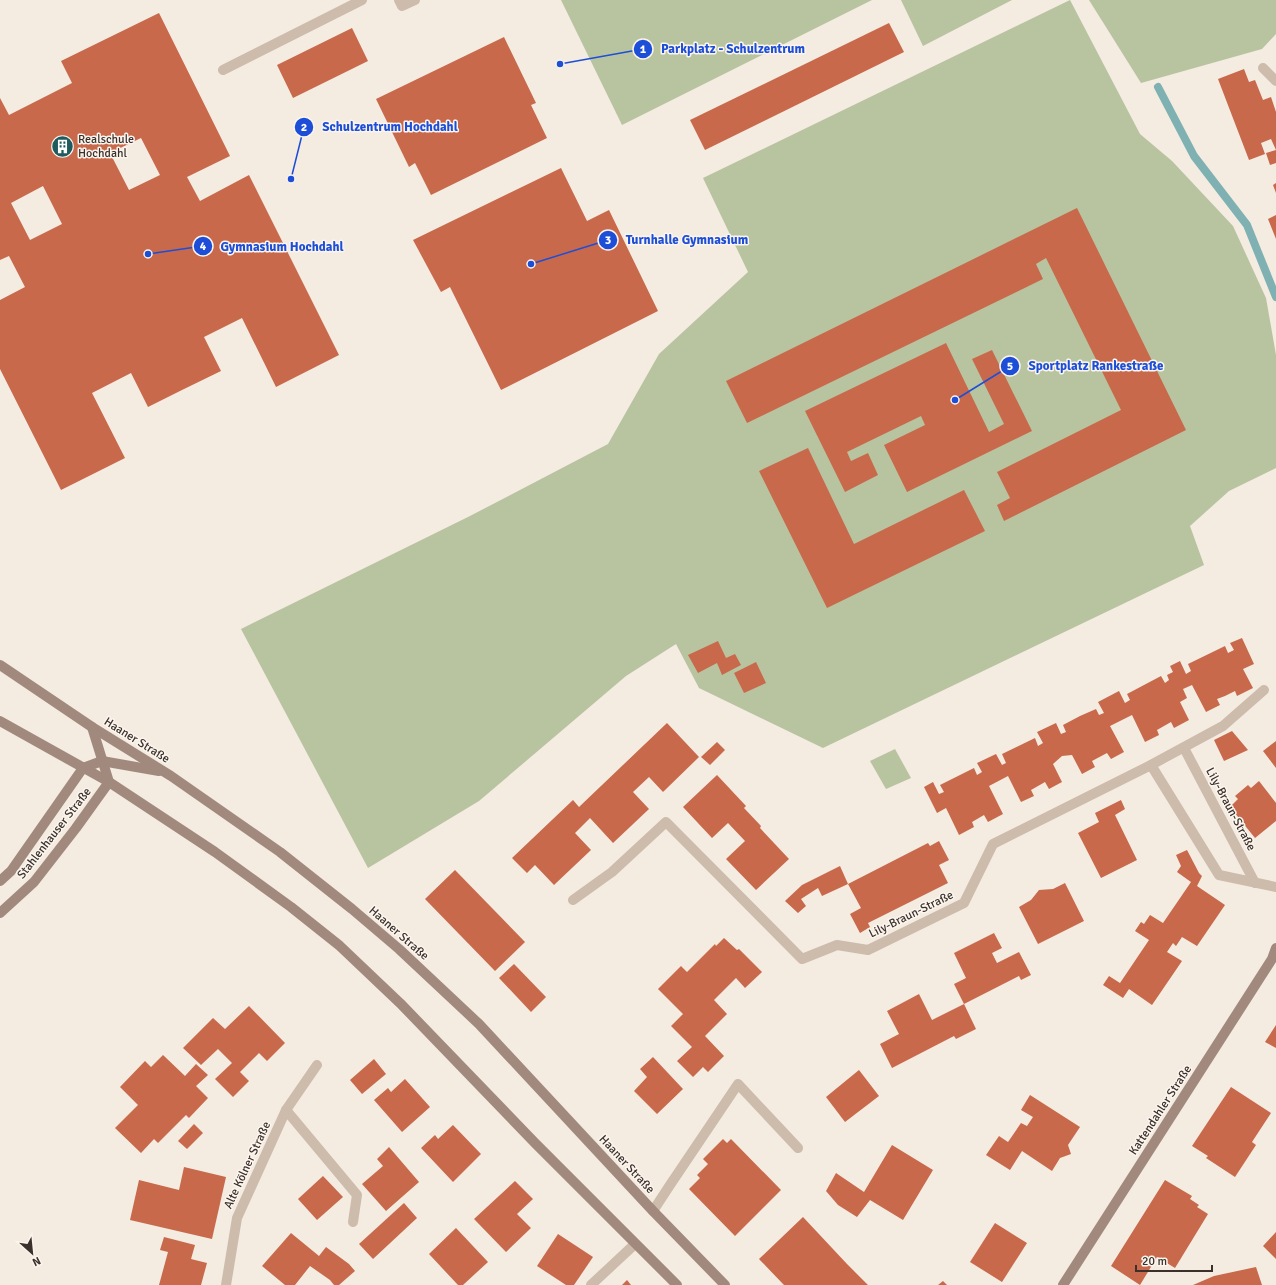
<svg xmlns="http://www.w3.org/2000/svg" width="1276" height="1285" font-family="Signika,sans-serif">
<rect width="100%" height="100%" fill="#f4ebe1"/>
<g fill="#b8c4a0">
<polygon points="561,0 872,0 622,125"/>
<polygon points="901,0 1012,0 923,46"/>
<polygon points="1070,0 1140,134 1172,161 1233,226 1266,298 1276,355 1276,468 1229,491 1190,526 1204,565 823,748 699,688 676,644 626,676 479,801 368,868 241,629 470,516 608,444 659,354 748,272 703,178"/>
<polygon points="1089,0 1276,0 1276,34 1262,49 1141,83"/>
<polygon points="895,749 911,778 886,789 870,761"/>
</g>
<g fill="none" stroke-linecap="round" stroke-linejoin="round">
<polyline stroke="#7fb0b2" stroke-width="8" points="1158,87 1194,156 1247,225 1276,297"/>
</g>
<g fill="#c8694b" fill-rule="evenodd">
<path d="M159,13L230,156L187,177L200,201L249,175L339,355L276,387L242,318L204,337L221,371L182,390L148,407L131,373L92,393L125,458L61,490L0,369V300L25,287L9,256L0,260V98L9,115L72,83L61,61ZM141,138L160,175L129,190L110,153ZM43,186L62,224L30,240L11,203Z"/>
<polygon points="889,23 904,52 705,150 690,120"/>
<polygon points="352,28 368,61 293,98 277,65"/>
<polygon points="504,37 536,103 531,105 547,138 431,195 415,163 409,167 376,99"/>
<polygon points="1244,69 1249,82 1255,80 1263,100 1271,97 1276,112 1276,163 1270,165 1266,153 1276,150 1271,139 1261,143 1265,154 1249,160 1218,79"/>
<polygon points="561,168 587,221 609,210 658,311 501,390 450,287 441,292 413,240"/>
<polygon points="1276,183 1276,193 1273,185"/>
<polygon points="1077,208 1186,430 1004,521 997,505 1010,498 997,472 1121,410 1046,258 1036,264 1043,279 747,423 726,381"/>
<polygon points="1276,215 1276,239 1268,219"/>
<polygon points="946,343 989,432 1004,424 972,359 992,350 1032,431 907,492 884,445 925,425 921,416 847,452 851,461 868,453 878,475 845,492 805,411"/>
<polygon points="808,448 854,544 964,490 985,531 827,608 759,471"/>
<polygon points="1242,638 1254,664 1243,669 1253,688 1237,696 1235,691 1225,696 1217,699 1220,705 1206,712 1192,685 1183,689 1187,698 1180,702 1189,720 1174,728 1171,722 1157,730 1159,735 1145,742 1132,715 1110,726 1124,752 1111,759 1107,753 1092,761 1095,767 1082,774 1072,755 1062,756 1053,764 1062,782 1049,789 1045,782 1031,790 1034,796 1021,802 1008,776 989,786 1003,814 988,822 984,815 972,822 974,827 959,835 946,808 937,813 924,787 933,782 939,794 944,792 940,785 974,768 977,775 982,772 977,763 996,754 1002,765 1006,763 1002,754 1035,738 1038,746 1043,743 1037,732 1056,723 1061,734 1066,732 1063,725 1080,716 1096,709 1099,715 1104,713 1098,702 1119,691 1125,703 1130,700 1127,694 1161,676 1165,683 1169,680 1167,675 1173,672 1170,666 1180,661 1186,674 1191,671 1188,664 1225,646 1228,653 1234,650 1230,643"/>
<polygon points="718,641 726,658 735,654 741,665 722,675 717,663 698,673 688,655"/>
<polygon points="756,662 766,683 744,693 734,673"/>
<polygon points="667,723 699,757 663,792 649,777 633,792 649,809 613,843 590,818 575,833 591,850 554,885 535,865 527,873 512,858 573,800 579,807"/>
<polygon points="1232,731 1248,750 1224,761 1214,740"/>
<polygon points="1276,741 1276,768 1263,751"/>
<polygon points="717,742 725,750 710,765 701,757"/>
<polygon points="717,775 746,806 744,808 761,826 760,828 789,859 756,890 726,859 745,841 728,823 712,838 683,807"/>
<polygon points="1259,781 1276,803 1276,821 1255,838 1230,807 1238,799 1235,796 1248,785 1251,788"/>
<polygon points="1121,800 1125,809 1115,815 1137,860 1101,878 1078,833 1099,822 1095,813"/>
<polygon points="939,841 949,860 939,865 948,883 868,923 870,927 860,933 850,914 861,908 848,884 928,843 930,846"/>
<polygon points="1187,850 1199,873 1202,876 1197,886 1225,905 1197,946 1182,937 1176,946 1173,943 1167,952 1182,961 1152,1005 1129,989 1123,998 1103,985 1109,976 1120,983 1149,940 1135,931 1141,922 1144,924 1150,915 1163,923 1191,882 1177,872 1181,866 1176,855"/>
<polygon points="840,866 848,884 822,896 818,888 801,899 806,906 798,913 785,901 802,885"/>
<polygon points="455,870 525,942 495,971 425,899"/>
<polygon points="1065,883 1084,921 1038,944 1019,907 1031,900 1039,890 1053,889"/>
<polygon points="994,933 1002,948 992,953 997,963 1019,952 1031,975 1021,980 1019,976 964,1004 954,984 966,978 954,953"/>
<polygon points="724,938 737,950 739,949 762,972 745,988 736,978 714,1000 727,1014 705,1036 724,1056 708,1072 703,1067 693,1077 677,1061 692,1047 671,1026 683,1014 658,989 681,966 687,972 715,944 716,946"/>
<polygon points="514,964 546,997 531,1012 499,978"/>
<polygon points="919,994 932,1020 964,1004 976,1029 956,1039 954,1036 892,1068 880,1044 899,1034 887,1011"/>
<polygon points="249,1006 285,1043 267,1061 259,1053 240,1072 249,1081 233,1097 215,1079 232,1063 218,1049 201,1065 183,1048 213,1018 225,1029"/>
<polygon points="1276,1025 1276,1048 1265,1042"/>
<polygon points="163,1055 185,1076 196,1064 208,1075 196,1086 208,1098 189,1118 186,1115 158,1143 154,1139 141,1153 115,1128 138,1105 120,1087 145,1061 151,1067"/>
<polygon points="653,1057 683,1089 657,1114 634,1091 647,1077 640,1069"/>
<polygon points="374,1059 386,1074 362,1094 350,1080"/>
<polygon points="859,1070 879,1096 845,1122 826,1097"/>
<polygon points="405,1079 430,1107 402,1132 374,1100 388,1088 391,1092"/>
<polygon points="1231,1087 1271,1113 1252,1142 1256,1145 1235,1177 1206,1158 1208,1156 1192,1146"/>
<polygon points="1030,1095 1080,1127 1068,1145 1071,1154 1060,1158 1052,1171 1022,1151 1010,1170 986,1155 999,1136 1008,1142 1021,1123 1027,1126 1033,1117 1021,1110"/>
<polygon points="194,1124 203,1133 187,1149 178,1141"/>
<polygon points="453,1125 481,1154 453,1182 421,1148 435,1135 438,1139"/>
<polygon points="723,1139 727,1143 731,1139 781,1190 735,1236 689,1189 700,1178 697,1175 708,1164 703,1159"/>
<polygon points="892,1145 933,1170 903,1220 870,1200 857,1217 838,1205 826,1191 836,1173 864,1192"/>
<polygon points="389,1147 419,1182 386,1211 362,1184 383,1166 377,1159"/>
<polygon points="184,1167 226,1177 212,1239 130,1220 139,1180 179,1190"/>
<polygon points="323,1176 343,1197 317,1220 298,1199"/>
<polygon points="1165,1180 1192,1196 1190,1199 1199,1205 1197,1207 1208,1214 1175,1268 1157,1257 1140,1285 1111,1266"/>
<polygon points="515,1181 533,1199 517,1214 531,1228 506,1252 474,1219"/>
<polygon points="404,1203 417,1218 373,1259 359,1244"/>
<polygon points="803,1217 847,1264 868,1285 784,1285 759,1259"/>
<polygon points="995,1223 1027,1243 1002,1282 970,1262"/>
<polygon points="456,1228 488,1262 463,1285 458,1285 429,1254"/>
<polygon points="1276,1232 1276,1259 1263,1246"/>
<polygon points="291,1233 319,1256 326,1247 349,1264 355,1271 339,1285 334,1285 330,1280 310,1266 295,1285 285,1285 262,1266"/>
<polygon points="558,1234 593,1257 574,1285 566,1285 537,1266"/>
<polygon points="164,1237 195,1245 191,1259 207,1263 201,1285 159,1285 168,1252 160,1250"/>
<polygon points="1256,1267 1262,1285 1193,1285 1214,1276"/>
<polygon points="627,1280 631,1285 622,1285"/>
<polygon points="943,1281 947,1285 938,1285"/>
</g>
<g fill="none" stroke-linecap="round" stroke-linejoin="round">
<g stroke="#cdbbac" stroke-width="10">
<polyline points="223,70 362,0"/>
<polyline points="286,1110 357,1195 353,1222"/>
<polyline points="653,1211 670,1185 738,1084 798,1148"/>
<polyline points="591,1285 635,1244"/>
</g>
<g stroke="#cdbbac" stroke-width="10">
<polyline points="399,0 402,6 415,0"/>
<polyline points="1263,68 1276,81"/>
<polyline points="1184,748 1255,883"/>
<polyline points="1151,765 1219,875 1276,887"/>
<polyline points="573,900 612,872 666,822 802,959 837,945 868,950 964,903 993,844 1151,765 1223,726 1264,690"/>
<polyline points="226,1285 237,1218 286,1110 317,1065"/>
</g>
<g stroke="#a18a7d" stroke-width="10">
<polyline points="0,665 92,727 171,776 280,852 352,909 399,949 479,1024 653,1211 725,1285"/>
<polyline points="0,721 109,782 215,852 291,907 340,946 400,1003 535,1143 677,1285"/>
<polyline points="92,727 109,782"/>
<polyline points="0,881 11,871 83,768 102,761 159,771"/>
<polyline points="0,913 34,882 76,828 109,782"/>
<polyline points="1063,1285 1272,959 1276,948"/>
</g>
</g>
<defs>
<symbol id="building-disc" viewBox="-11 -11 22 22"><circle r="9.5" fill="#1f5a5e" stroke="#fbf5ee"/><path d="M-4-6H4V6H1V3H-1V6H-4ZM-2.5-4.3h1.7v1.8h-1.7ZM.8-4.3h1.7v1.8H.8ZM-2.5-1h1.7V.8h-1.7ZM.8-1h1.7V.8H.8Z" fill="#fff"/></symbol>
</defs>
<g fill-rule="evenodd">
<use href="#building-disc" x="50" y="134" width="25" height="25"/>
</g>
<g text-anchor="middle" stroke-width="3" stroke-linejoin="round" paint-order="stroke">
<g font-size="12" fill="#3b302b" stroke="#fbf5ee" text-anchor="start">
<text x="78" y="143">Realschule<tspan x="78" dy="14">Hochdahl</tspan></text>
</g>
<g font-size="12" fill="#3b302b" stroke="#fbf5ee">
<text transform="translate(137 740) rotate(32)" y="4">Haaner Straße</text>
<text transform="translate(1231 809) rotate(62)" y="4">Lily-Braun-Straße</text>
<text transform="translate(54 833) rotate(-52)" y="4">Stahlenhauser Straße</text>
<text transform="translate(911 914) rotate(-26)" y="4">Lily-Braun-Straße</text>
<text transform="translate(399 933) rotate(41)" y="4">Haaner Straße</text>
<text transform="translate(1160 1110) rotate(-57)" y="4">Kattendahler Straße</text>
<text transform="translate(627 1164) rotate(47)" y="4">Haaner Straße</text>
<text transform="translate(247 1165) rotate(-65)" y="4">Alte Kölner Straße</text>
</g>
</g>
<path fill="none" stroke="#1d4ed8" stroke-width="1.5" d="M560 64L643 49M291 179L304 127M531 264L608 240M148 254L203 246M955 400L1010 366"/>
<g fill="#1d4ed8" stroke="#fbf5ee" stroke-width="1.5">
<circle cx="560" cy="64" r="4"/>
<circle cx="291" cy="179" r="4"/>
<circle cx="531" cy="264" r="4"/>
<circle cx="148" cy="254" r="4"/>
<circle cx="955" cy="400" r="4"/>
<circle cx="643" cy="49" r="10"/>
<circle cx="304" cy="127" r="10"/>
<circle cx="608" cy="240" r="10"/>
<circle cx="203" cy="246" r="10"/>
<circle cx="1010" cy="366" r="10"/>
</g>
<g font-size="12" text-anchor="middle" font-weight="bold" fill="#fff">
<text x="643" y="53">1</text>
<text x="304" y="131">2</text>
<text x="608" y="244">3</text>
<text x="203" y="250">4</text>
<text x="1010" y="370">5</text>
</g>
<g font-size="13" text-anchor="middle" font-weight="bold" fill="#1d4ed8" stroke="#fbf5ee" stroke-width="3" stroke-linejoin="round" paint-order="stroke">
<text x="733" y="53">Parkplatz - Schulzentrum</text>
<text x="390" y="131">Schulzentrum Hochdahl</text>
<text x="687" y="244">Turnhalle Gymnasium</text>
<text x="282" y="251">Gymnasium Hochdahl</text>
<text x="1096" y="370">Sportplatz Rankestraße</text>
</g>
<g transform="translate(32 1253) rotate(153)" stroke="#fbf5ee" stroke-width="3" paint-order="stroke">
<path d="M0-3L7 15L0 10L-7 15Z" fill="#3b302b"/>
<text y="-6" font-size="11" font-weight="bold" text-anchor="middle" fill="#3b302b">N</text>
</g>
<path d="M1136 1265v6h76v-6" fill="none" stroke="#3b302b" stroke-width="2"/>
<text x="1142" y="1265" font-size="12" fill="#3b302b" stroke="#fbf5ee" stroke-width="3" paint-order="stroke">20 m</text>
</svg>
